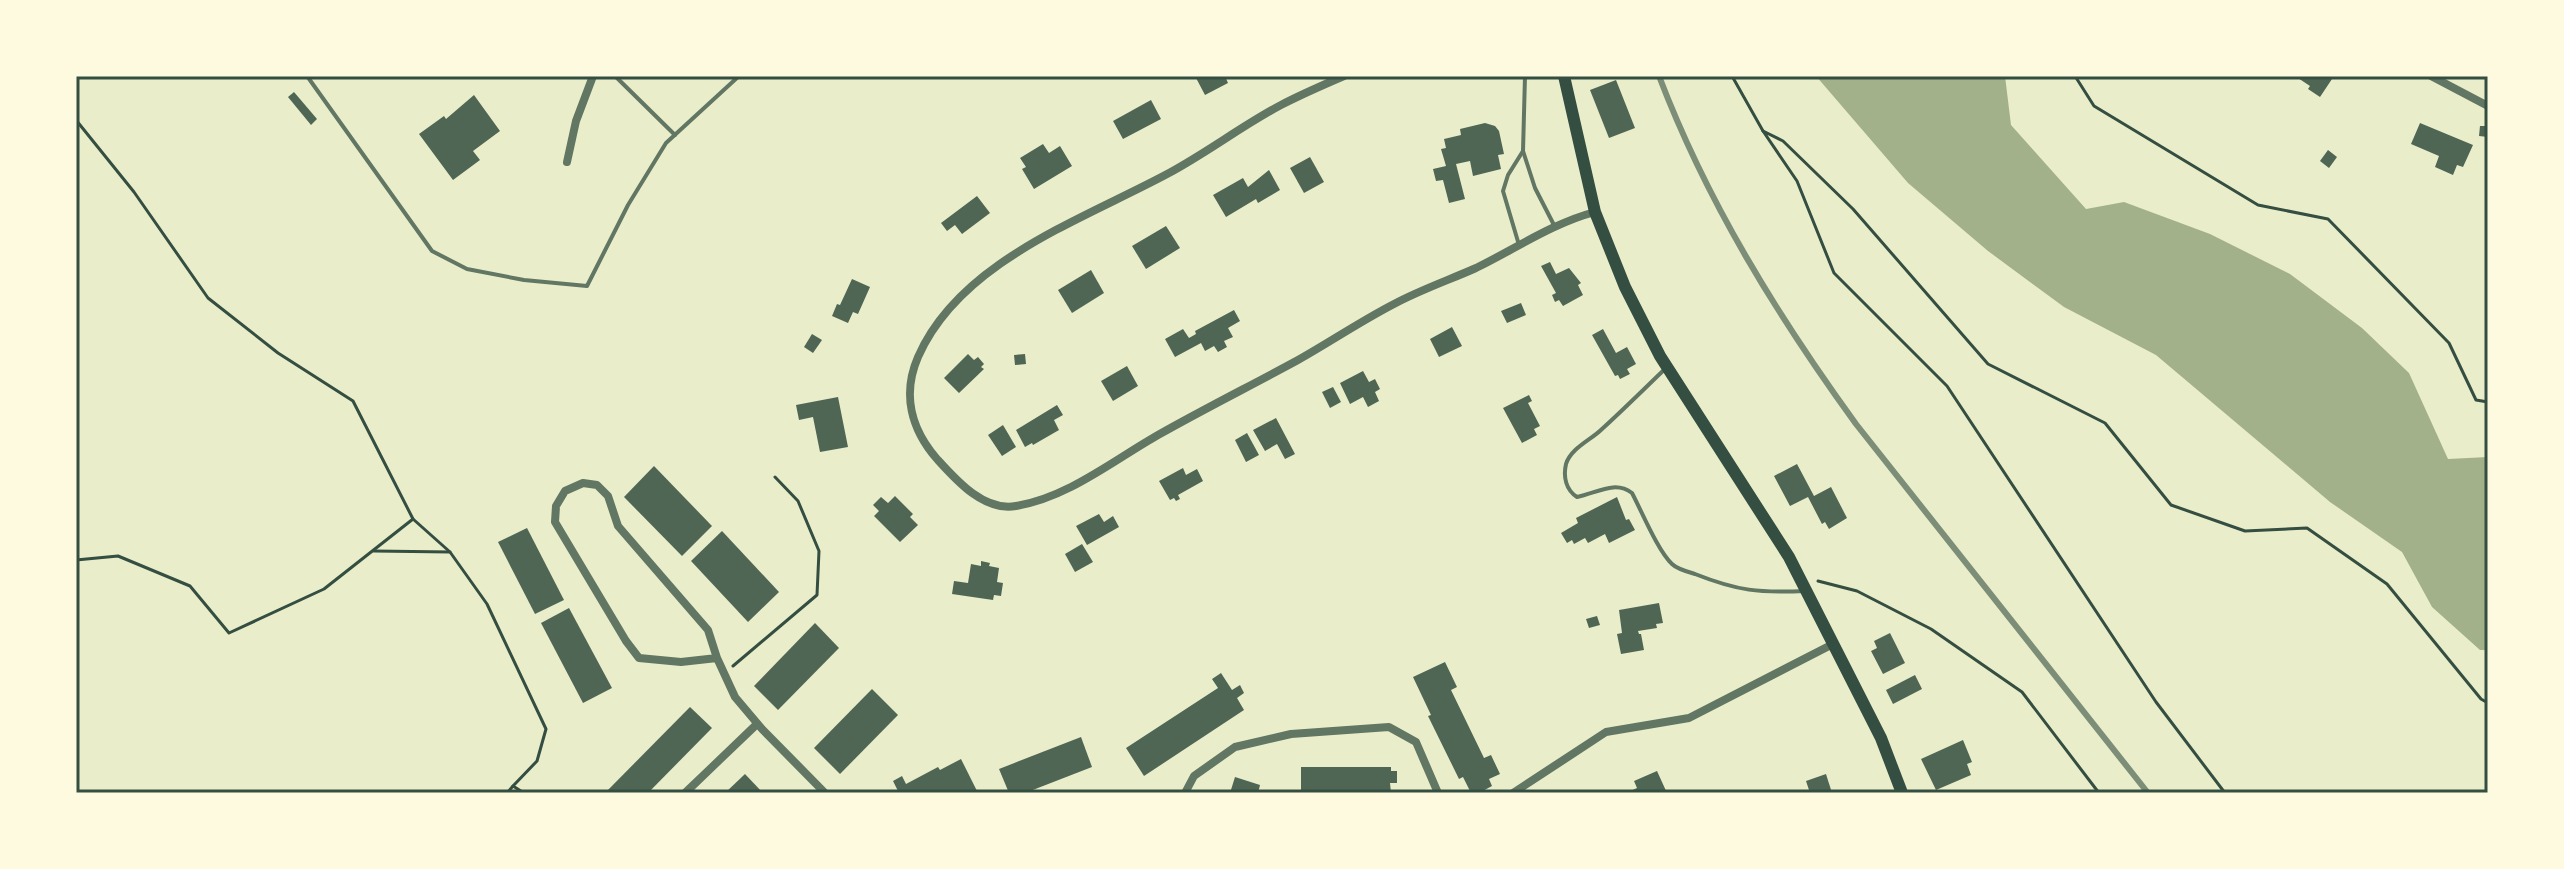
<svg xmlns="http://www.w3.org/2000/svg" width="2564" height="869" font-family="'Playfair Display',serif">
<rect width="100%" height="100%" fill="#e9edc9"/>
<polygon fill="#a3b18a" points="1816,76 2005,76 2011,125 2086,209 2124,202 2210,234 2290,274 2362,328 2409,373 2448,459 2488,457 2488,650 2480,650 2432,607 2402,552 2330,502 2156,355 2064,307 1988,251 1908,183"/>
<g fill="#4f6655">
<polygon points="1195,76 1225,76 1228,83 1205,95"/>
<polygon points="2295,76 2334,76 2320,97 2308,89 2310,86"/>
<polygon points="1616,80 1635,128 1609,138 1590,90"/>
<polygon points="294,92 317,119 311,125 288,97"/>
<polygon points="474,95 500,131 473,151 480,160 453,180 419,134 444,116 446,119"/>
<polygon points="1151,100 1161,119 1123,139 1113,121"/>
<polygon points="1485,123 1495,126 1499,131 1504,154 1498,155 1501,169 1473,176 1470,161 1456,164 1465,199 1449,203 1443,180 1436,181 1433,169 1446,166 1441,149 1446,148 1444,139 1461,135 1460,129"/>
<polygon points="2420,123 2473,145 2463,167 2457,165 2453,175 2435,167 2439,156 2411,144"/>
<polygon points="2480,126 2488,126 2488,137 2479,136"/>
<polygon points="1043,144 1049,153 1060,146 1072,166 1034,189 1022,169 1026,167 1020,158"/>
<polygon points="2328,150 2337,157 2329,168 2320,161"/>
<polygon points="1310,157 1324,182 1304,193 1290,168"/>
<polygon points="1269,170 1280,190 1258,203 1256,199 1226,217 1213,195 1243,178 1248,187"/>
<polygon points="977,196 990,213 962,234 955,225 947,231 941,223"/>
<polygon points="1166,226 1180,248 1146,269 1132,246"/>
<polygon points="1550,262 1556,274 1569,268 1581,283 1578,285 1583,295 1563,306 1559,300 1555,302 1552,295 1556,293 1541,266"/>
<polygon points="1091,270 1104,293 1072,313 1058,290"/>
<polygon points="852,279 870,287 858,314 853,312 848,323 832,316 837,304 840,305"/>
<polygon points="1521,303 1526,315 1507,323 1501,311"/>
<polygon points="1234,310 1240,321 1228,328 1233,337 1224,341 1227,347 1218,352 1214,346 1205,351 1201,343 1175,357 1165,339 1183,329 1189,338 1196,334 1195,331"/>
<polygon points="1452,327 1462,346 1439,357 1430,339"/>
<polygon points="1603,329 1616,353 1627,347 1636,364 1627,369 1630,374 1620,379 1618,375 1615,376 1592,335"/>
<polygon points="812,334 822,340 813,353 804,347"/>
<polygon points="968,354 974,360 978,357 984,364 981,367 984,369 959,393 944,378"/>
<polygon points="1025,354 1026,364 1015,365 1014,355"/>
<polygon points="1127,366 1138,386 1113,401 1101,381"/>
<polygon points="1363,371 1369,382 1375,379 1380,389 1375,392 1379,401 1368,407 1363,397 1350,404 1340,383"/>
<polygon points="1333,387 1341,402 1330,408 1322,392"/>
<polygon points="1529,395 1532,401 1528,403 1540,426 1534,429 1537,435 1522,443 1503,408"/>
<polygon points="838,397 848,447 820,452 813,417 799,420 796,405"/>
<polygon points="1057,405 1063,415 1054,420 1059,430 1033,445 1032,443 1025,447 1016,430"/>
<polygon points="1276,418 1295,454 1285,459 1277,444 1265,451 1253,430"/>
<polygon points="1003,425 1016,447 1002,456 988,435"/>
<polygon points="1247,433 1259,455 1246,462 1235,440"/>
<polygon points="1797,464 1814,496 1831,487 1847,518 1829,529 1825,522 1822,524 1808,497 1790,506 1774,476"/>
<polygon points="654,466 712,526 682,556 624,497"/>
<polygon points="1183,468 1186,475 1197,469 1203,481 1178,495 1180,499 1176,501 1174,498 1170,500 1159,481"/>
<polygon points="895,496 913,514 910,517 918,525 900,542 874,516 879,511 873,505 881,497 888,503"/>
<polygon points="1617,497 1626,520 1629,519 1635,530 1609,543 1605,534 1588,543 1585,538 1574,544 1572,540 1567,543 1561,533 1578,523 1576,518"/>
<polygon points="1099,514 1104,522 1113,516 1119,527 1087,545 1076,526"/>
<polygon points="527,528 564,600 535,614 498,542"/>
<polygon points="722,531 779,592 748,622 691,561"/>
<polygon points="1082,544 1093,562 1075,572 1065,554"/>
<polygon points="981,561 990,563 989,566 999,568 997,582 1003,583 1001,596 994,595 993,600 952,594 954,581 968,583 971,564 981,566"/>
<polygon points="1659,603 1663,623 1656,624 1657,628 1638,631 1639,634 1641,634 1644,650 1621,654 1617,634 1622,633 1619,610"/>
<polygon points="569,608 612,688 583,703 541,623"/>
<polygon points="1597,616 1600,625 1589,628 1586,619"/>
<polygon points="815,623 839,648 778,710 754,686"/>
<polygon points="1890,633 1905,663 1883,674 1871,651 1877,648 1874,641"/>
<polygon points="1445,662 1457,687 1451,690 1484,758 1491,755 1500,774 1489,779 1492,786 1479,793 1471,793 1463,777 1459,779 1428,716 1431,715 1413,677"/>
<polygon points="1221,673 1232,690 1240,685 1244,693 1237,698 1244,710 1144,776 1126,748 1218,688 1212,679"/>
<polygon points="1915,675 1922,689 1893,704 1886,690"/>
<polygon points="872,689 898,715 840,774 814,748"/>
<polygon points="690,707 712,728 648,793 608,793 606,792"/>
<polygon points="1081,737 1092,767 1025,793 1009,793 999,769"/>
<polygon points="1963,740 1972,762 1967,764 1971,775 1936,790 1921,759"/>
<polygon points="961,759 977,791 973,793 893,793 898,791 893,781 902,776 906,784 938,767 940,770"/>
<polygon points="1301,767 1391,767 1391,771 1397,771 1397,783 1390,783 1391,793 1301,793"/>
<polygon points="1657,771 1667,793 1626,793 1637,788 1634,781"/>
<polygon points="745,774 763,793 725,793"/>
<polygon points="1826,774 1832,793 1810,793 1806,781"/>
<polygon points="1235,777 1260,785 1258,793 1230,793"/>
</g>
<g fill="none" stroke-linecap="round" stroke-linejoin="round">
<g stroke="#344e41" stroke-width="3">
<polyline points="1732,76 1763,131"/>
<polyline points="2075,76 2094,106 2258,205 2328,219 2449,343 2476,400 2488,402"/>
<polyline points="76,120 134,192 208,298 278,353 353,401 413,519 450,552 487,604 546,729 537,761 513,786 524,793"/>
<polyline points="374,551 450,552"/>
<polyline points="76,560 118,556 190,586 229,633 324,589 413,519"/>
<polyline points="1818,581 1857,591 1931,629 2022,692 2099,793"/>
<polyline points="733,666 817,595 819,551 798,501 775,477"/>
<polyline points="507,793 513,786"/>
<polyline points="2225,793 2156,702 1947,386 1834,273 1797,181 1763,131 1783,141 1853,209 1988,364 2105,423 2171,505 2245,531 2307,528 2387,584 2481,699 2488,703"/>
</g>
<g stroke="#617663" stroke-width="4">
<polyline points="307,76 432,251 467,269 524,280 587,286 628,205 666,143 739,76"/>
<polyline points="615,76 675,135"/>
<polyline points="1525,76 1523,151 1535,188 1555,227"/>
<polyline points="1519,245 1503,191 1508,175 1523,151"/>
<path d="M1666,368C1645,388 1624,409 1602,429C1591,440 1571,448 1566,464C1563,477 1566,490 1577,497C1597,493 1615,480 1632,493C1642,512 1658,551 1672,564C1677,569 1688,572 1695,574C1738,591 1759,593 1805,591"/>
</g>
<g stroke="#617663" stroke-width="8">
<path d="M1344,76C1323,85 1302,94 1281,105C1243,125 1208,152 1169,173C1082,220 960,261 918,357C902,394 911,429 937,459C956,480 984,512 1016,506C1067,498 1114,460 1158,435C1204,409 1252,385 1298,360C1330,342 1361,321 1394,304C1420,290 1449,280 1476,268C1515,249 1553,223 1595,212"/>
<polyline points="2431,76 2488,106"/>
<polyline points="567,162 576,121 593,76"/>
<polyline points="717,658 681,662 639,658 626,641 555,522 556,506 565,491 583,483 597,485 608,496 618,526 708,630 717,658 735,697 762,729 825,793"/>
<polyline points="685,793 757,724"/>
<polyline points="1185,793 1194,776 1235,747 1291,734 1389,727 1416,742 1438,793"/>
<polyline points="1513,793 1606,732 1689,718 1833,644"/>
</g>
<polyline stroke="#344e41" stroke-width="12" points="1564,76 1595,212 1625,287 1660,356 1789,557 1881,738 1902,793"/>
<path stroke="#7c8e77" stroke-width="6" d="M1659,76C1707,202 1777,315 1856,424L2148,793"/>
</g>
<rect width="2564" height="869" fill="none" stroke="#fefae0" stroke-width="156"/>
<rect x="78" y="78" width="2408" height="713" fill="none" stroke="#344e41" stroke-width="3"/>
</svg>
